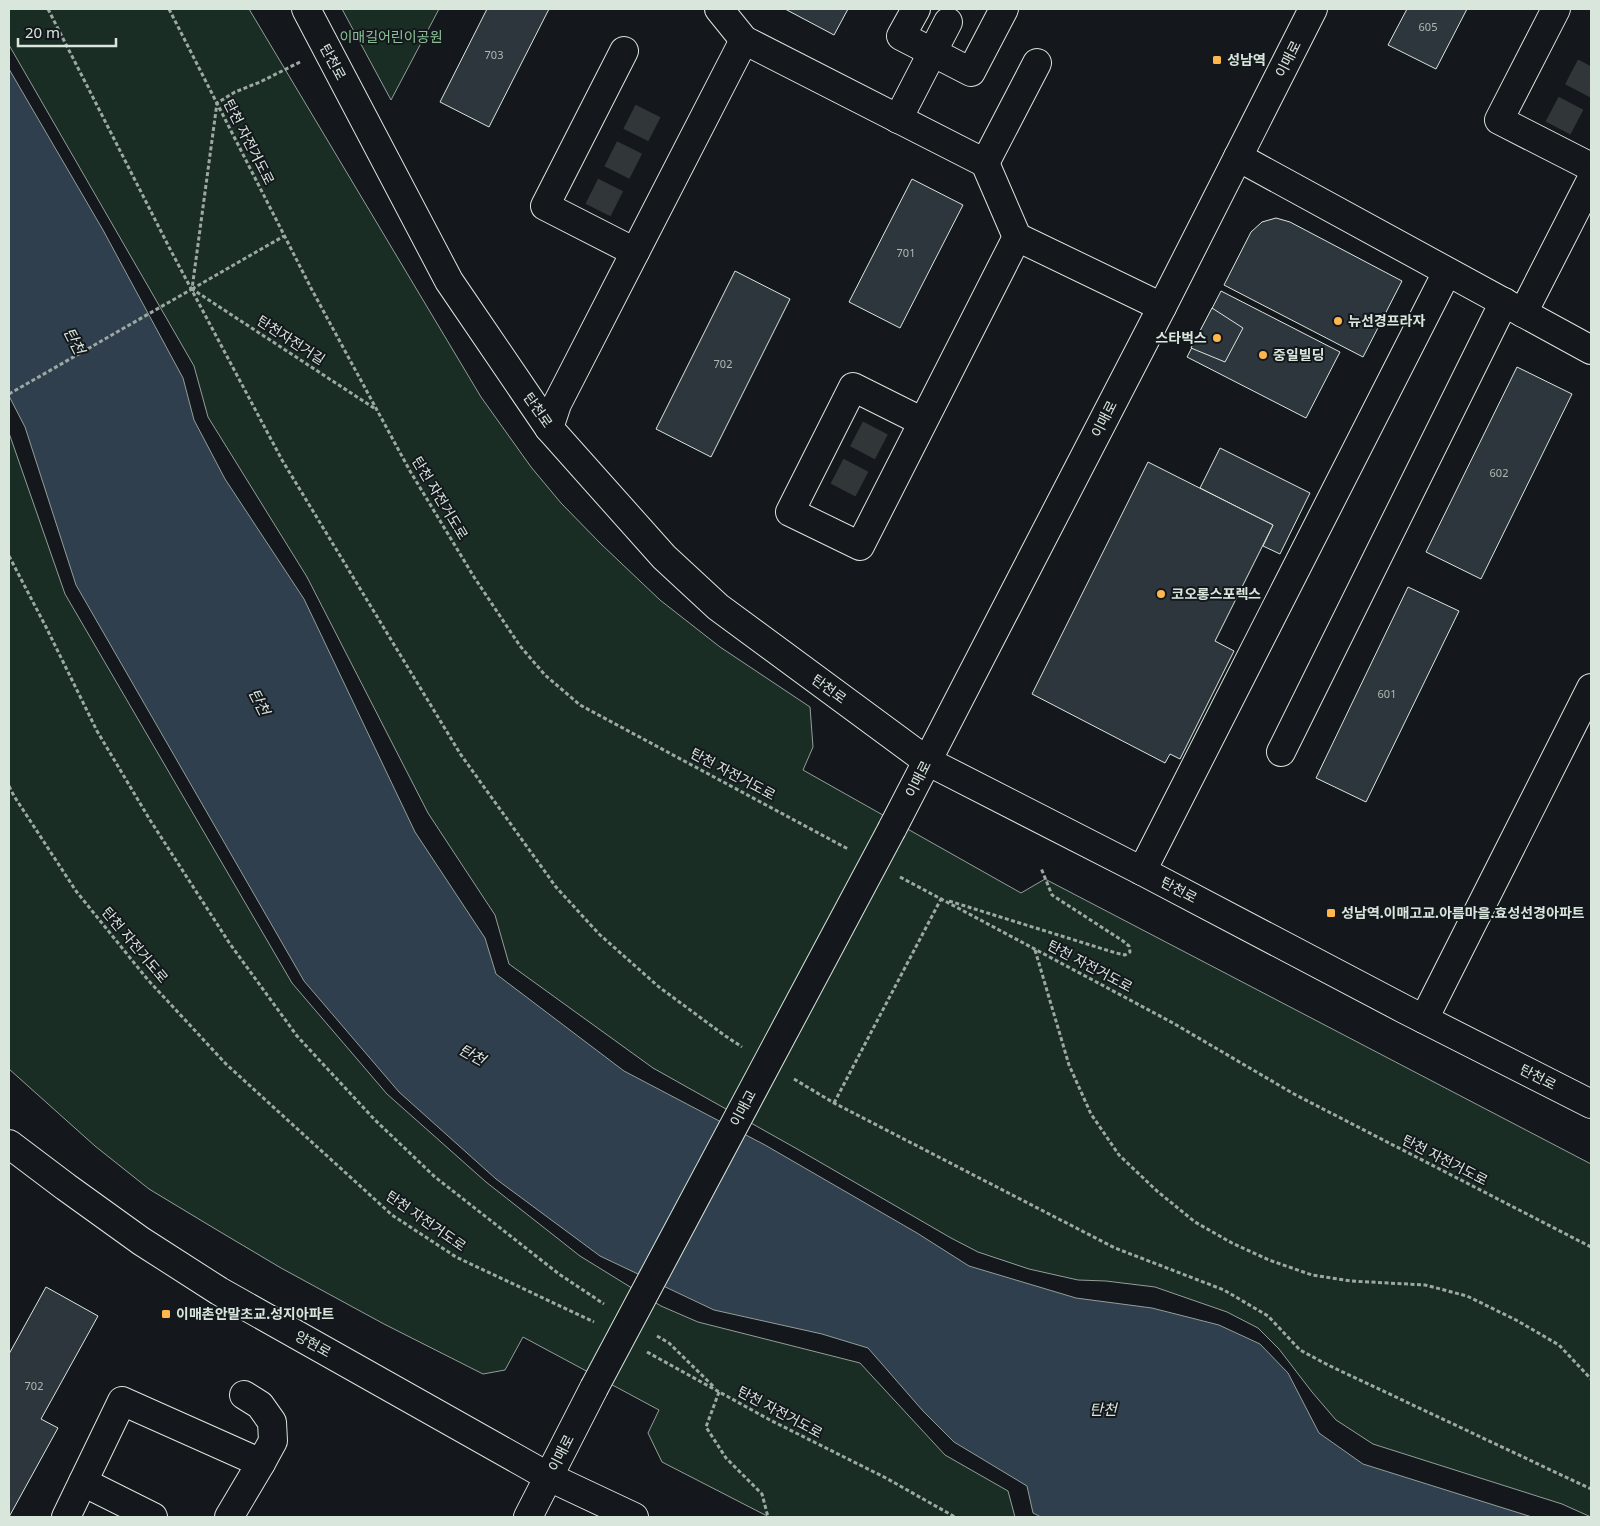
<svg xmlns="http://www.w3.org/2000/svg" width="1600" height="1526" font-family="'Noto Sans','Noto Sans KR',sans-serif">
<rect width="100%" height="100%" fill="#14181c"/>
<g fill="#1a2d24" stroke="#939e99">
<polygon points="9,9 249,9 481,397 531,467 561,503 601,544 660,600 720,647 810,707 813,747 803,770 1021,893 1045,879 1591,1164 1591,1517 1562,1504 1373,1444 1336,1420 1312,1392 1279,1349 1258,1328 1227,1312 1155,1287 1106,1281 1078,1280 1029,1269 978,1252 951,1238 799,1150 653,1068 509,964 495,915 428,813 307,577 208,417 194,366 9,45"/>
<polygon points="342,9 439,9 391,100"/>
<polygon points="9,433 65,594 292,983 387,1094 486,1182 580,1256 661,1306 698,1322 860,1363 945,1455 1008,1491 1015,1517 769,1517 662,1462 648,1433 659,1410 523,1337 505,1370 483,1374 384,1324 281,1268 212,1227 149,1189 95,1146 9,1069"/>
</g>
<polygon fill="#2f3f4d" stroke="#939e99" points="9,69 103,230 183,378 194,420 225,479 304,599 415,832 485,938 496,974 624,1071 765,1145 917,1233 969,1266 1076,1298 1152,1308 1219,1325 1260,1344 1288,1373 1319,1433 1363,1464 1532,1517 1041,1517 1033,1513 1027,1486 954,1442 923,1411 868,1348 822,1334 714,1310 600,1256 496,1179 399,1092 304,981 76,585 25,427 9,396"/>
<g fill="#2c363c" stroke="#d8e6dc">
<polygon points="487,9 549,9 489,127 440,102"/>
<polygon points="785,9 848,9 834,35"/>
<polygon points="1407,9 1467,9 1436,69 1388,45"/>
<polygon points="912,179 963,205 900,328 849,302"/>
<polygon points="1276,218 1290,222 1402,281 1363,357 1224,285 1251,232 1262,222"/>
<polygon points="735,271 790,299 711,457 656,429"/>
<polygon points="1221,291 1340,352 1306,418 1187,357"/>
<polygon points="1212,308 1243,328 1225,362 1191,348"/>
<polygon points="1517,367 1572,394 1481,579 1426,552"/>
<polygon points="1220,448 1310,493 1280,554 1263,546 1273,525 1200,488"/>
<polygon points="1148,462 1273,525 1215,641 1234,651 1180,759 1170,754 1165,763 1032,694"/>
<polygon points="1408,587 1459,611 1366,802 1316,778"/>
<polygon points="46,1287 98,1316 41,1419 58,1428 9,1517 9,1354"/>
</g>
<g fill="none" stroke-linecap="round" stroke-linejoin="round">
<g stroke="#313739" stroke-width="28" stroke-dasharray="28 14" stroke-linecap="butt">
<polyline points="1558,128 1591,65"/>
<polyline points="598,210 648,111"/>
<polyline points="843,490 878,423"/>
</g>
<defs>
<g id="minor">
<polyline points="719,9 744,40 985,163 1017,237 1162,307"/>
<polyline points="916,9 901,36 971,72 1004,9"/>
<polyline points="1556,9 1499,120 1591,167"/>
<polyline points="624,51 545,206 635,252"/>
<polyline points="898,119 948,22"/>
<polyline points="1238,157 1591,350"/>
<polyline points="985,163 1037,63"/>
<polyline points="1523,313 1591,180"/>
<polyline points="923,422 853,387 790,512 860,546 1017,237"/>
<polyline points="549,428 557,404 744,40"/>
<polyline points="1281,752 1504,302"/>
<polyline points="892,829 1162,307 1313,9"/>
<polyline points="1142,871 1447,272"/>
<polyline points="1424,1019 1591,688"/>
<polyline points="244,1395 260,1405 272,1422 273,1441 261,1463"/>
<polyline points="83,1482 153,1517"/>
<polyline points="66,1517 122,1401 261,1463 229,1517"/>
<polyline points="528,1517 594,1388"/>
</g>
<g id="major">
<polyline points="306,9 449,281 549,428 664,557 718,607 927,761 1142,871 1404,1009 1591,1104"/>
<polyline points="9,1144 66,1187 141,1241 219,1291 549,1477 634,1517"/>
</g>
</defs>
<use href="#minor" stroke="#d8e6dc" stroke-width="30"/>
<use href="#major" stroke="#d8e6dc" stroke-width="30"/>
<g stroke="#9da8a2" stroke-width="3" stroke-dasharray="4 2.5" stroke-linecap="butt">
<polyline points="48,9 170,249 282,460 461,755 556,887 599,934 659,987 724,1035 742,1047"/>
<polyline points="169,9 312,290 410,471 474,577 520,646 545,675 580,705 848,849"/>
<polyline points="300,62 260,82 235,92 217,103 192,289 377,410"/>
<polyline points="192,289 284,236"/>
<polyline points="9,556 46,627 97,731 150,820 230,944 297,1036 374,1119 435,1177 559,1274 604,1304"/>
<polyline points="9,786 14,796 76,891 148,980 226,1064 392,1215 456,1257 594,1322"/>
<polyline points="900,877 1173,1023 1294,1094 1591,1247"/>
<polyline points="949,901 1116,953 1125,955 1130,952 1129,946 1123,941 1052,895 1041,868"/>
<polyline points="1035,950 1069,1065 1091,1114 1119,1155 1157,1191 1195,1222 1232,1243 1269,1260 1312,1275 1351,1281 1425,1285 1467,1296 1516,1320 1559,1345 1591,1379"/>
<polyline points="794,1079 834,1103 1115,1248 1224,1290 1268,1316 1300,1350 1328,1365 1591,1489"/>
<polyline points="834,1103 941,899 943,899"/>
<polyline points="657,1336 669,1343 715,1388"/>
<polyline points="647,1352 770,1420 886,1478 955,1517"/>
<polyline points="719,1392 706,1427 726,1458 762,1494 768,1517"/>
</g>
<use href="#minor" stroke="#14181c" stroke-width="28"/>
<use href="#major" stroke="#14181c" stroke-width="28"/>
<defs>
<polyline id="minor-bridge" points="594,1388 892,829"/>
</defs>
<use href="#minor-bridge" stroke="#d8e6dc" stroke-width="30" stroke-linecap="butt"/>
<polyline stroke="#9da8a2" stroke-width="3" stroke-dasharray="4 2.5" stroke-linecap="butt" points="9,394 192,289"/>
<use href="#minor-bridge" stroke="#14181c" stroke-width="28"/>
</g>
<g fill="#ffb74d" stroke="#14181c" stroke-width="2">
<rect x="1212" y="55" width="10" height="10" rx="2.5"/>
<circle cx="1338" cy="321" r="5"/>
<circle cx="1217" cy="338" r="5"/>
<circle cx="1263" cy="355" r="5"/>
<circle cx="1161" cy="594" r="5"/>
<rect x="1326" y="908" width="10" height="10" rx="2.5"/>
<rect x="161" y="1309" width="10" height="10" rx="2.5"/>
</g>
<g text-anchor="middle" stroke-width="4" stroke-linejoin="round" paint-order="stroke">
<g font-size="11" fill="#adbab4">
<text x="1428" y="31">605</text>
<text x="494" y="59">703</text>
<text x="906" y="257">701</text>
<text x="723" y="368">702</text>
<text x="1499" y="477">602</text>
<text x="1387" y="698">601</text>
<text x="34" y="1390">702</text>
</g>
<g font-size="14" fill="#8ac095" stroke="#14181c">
<text x="391" y="42">이매길어린이공원</text>
</g>
<g font-size="14" fill="#d8e6dc" stroke="#14181c">
<text transform="translate(1288 59) rotate(-63)" y="5">이매로</text>
<text transform="translate(333 62) rotate(62)" y="5">탄천로</text>
<text transform="translate(249 142) rotate(63)" y="5">탄천 자전거도로</text>
<text transform="translate(291 340) rotate(33)" y="5">탄천자전거길</text>
<text transform="translate(538 410) rotate(55)" y="5">탄천로</text>
<text transform="translate(1104 419) rotate(-63)" y="5">이매로</text>
<text transform="translate(440 498) rotate(59)" y="5">탄천 자전거도로</text>
<text transform="translate(829 689) rotate(36)" y="5">탄천로</text>
<text transform="translate(733 774) rotate(28)" y="5">탄천 자전거도로</text>
<text transform="translate(918 779) rotate(-63)" y="5">이매로</text>
<text transform="translate(1179 890) rotate(28)" y="5">탄천로</text>
<text transform="translate(135 945) rotate(50)" y="5">탄천 자전거도로</text>
<text transform="translate(1090 966) rotate(28)" y="5">탄천 자전거도로</text>
<text transform="translate(1538 1077) rotate(27)" y="5">탄천로</text>
<text transform="translate(743 1108) rotate(-62)" y="5">이매교</text>
<text transform="translate(1445 1160) rotate(27)" y="5">탄천 자전거도로</text>
<text transform="translate(426 1221) rotate(35)" y="5">탄천 자전거도로</text>
<text transform="translate(313 1344) rotate(29)" y="5">양현로</text>
<text transform="translate(780 1412) rotate(28)" y="5">탄천 자전거도로</text>
<text transform="translate(561 1453) rotate(-63)" y="5">이매로</text>
</g>
<g font-size="14" font-weight="bold" fill="#d8e6dc" stroke="#14181c" text-anchor="start">
<text x="1227" y="65">성남역</text>
<text x="1348" y="326">뉴선경프라자</text>
<text x="1207" y="343" text-anchor="end">스타벅스</text>
<text x="1273" y="360">중일빌딩</text>
<text x="1171" y="599">코오롱스포렉스</text>
<text x="1341" y="918">성남역.이매고교.아름마을.효성선경아파트</text>
<text x="176" y="1319">이매촌안말초교.성지아파트</text>
</g>
<g font-size="15" font-style="italic" fill="#d8e6dc" stroke="#14181c">
<text transform="translate(74 341) rotate(63)" y="5">탄천</text>
<text transform="translate(259 702) rotate(63)" y="5">탄천</text>
<text transform="translate(472 1055) rotate(29)" y="5">탄천</text>
<text x="1103" y="1415">탄천</text>
</g>
</g>
<rect width="1600" height="1526" fill="none" stroke="#d8e6dc" stroke-width="20"/>
<path d="M18 38v8h98v-8" fill="none" stroke="#d8e6dc" stroke-width="2.5"/>
<text x="25" y="38" font-size="15" fill="#d8e6dc" stroke="#14181c" stroke-width="4" paint-order="stroke">20 m</text>
</svg>
